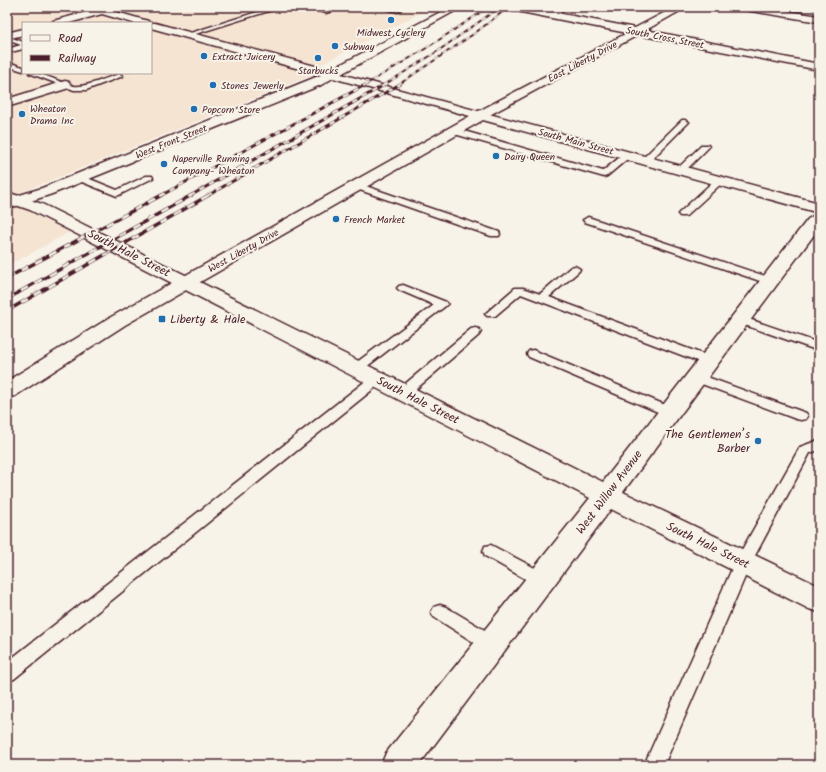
<svg xmlns="http://www.w3.org/2000/svg" width="826" height="772" font-family="Kalam,sans-serif">
<rect width="100%" height="100%" fill="#f7f3e8"/>
<filter id="ink" filterUnits="userSpaceOnUse"><feTurbulence type="fractalNoise" baseFrequency=".025" numOctaves="2"/><feDisplacementMap in="SourceGraphic" scale="8" xChannelSelector="R" yChannelSelector="G"/><feConvolveMatrix kernelMatrix="1 2 1 2 8 2 1 2 1" color-interpolation-filters="sRGB"/></filter>
<g filter="url(#ink)">
<g fill="#f5e4d2">
<polygon points="7,7 74,7 91,12 47,23 23,23 23,29 7,33"/>
<polygon points="125,7 432,7 318,66 109,11"/>
<polygon points="98,14 130,23 65,23"/>
<polygon points="151,29 315,74 7,198 7,38 23,34 23,73 151,73"/>
<polygon points="18,206 70,232 7,266 7,211"/>
</g>
<g fill="none" stroke-linecap="round" stroke-linejoin="round">
<defs>
<g id="lane">
<polygon points="273,7 282,7 189,36 184,35"/>
<polygon points="304,7 326,9 333,7 342,7 326,13"/>
<polygon points="344,7 356,7 353,9"/>
<polygon points="379,7 391,7 401,10 398,12"/>
<polygon points="560,7 566,7 555,16 551,16 551,14"/>
<polygon points="812,7 819,7 819,10 813,8"/>
<polygon points="7,36 23,42 23,49 7,53 7,49 21,45 7,40"/>
<polygon points="7,62 23,67 23,71 7,66"/>
<path d="M29,73C45,73 58,82 74,86C86,88 107,77 120,74L123,76L86,90H74Z"/>
<polygon points="682,120 685,120 689,122 649,162 643,162 642,160 643,158"/>
<polygon points="451,129 457,129 603,171 625,153 631,153 632,155 607,176 604,177 451,133"/>
<polygon points="702,145 708,145 709,147 684,172 678,172 677,170 678,168"/>
<polygon points="80,175 117,190 146,176 152,176 153,178 117,196 77,180 76,178 77,176"/>
<polygon points="720,177 723,178 724,180 723,182 686,216 680,216 678,214 680,212 717,178"/>
<polygon points="357,183 499,232 500,234 499,236 491,236 354,188 352,186 354,184"/>
<polygon points="588,217 774,279 775,281 774,283 766,283 585,222 583,220"/>
<polygon points="575,266 580,269 579,271 549,297 713,358 715,361 713,364 705,364 521,294 495,316 487,316 485,314 515,288 523,288 540,294 571,267"/>
<polygon points="403,285 446,302 448,304 361,371 353,371 351,368 353,365 434,305 399,290 397,288 399,286"/>
<polygon points="740,316 819,343 819,351 736,322 734,320 736,318"/>
<polygon points="475,328 479,329 481,332 479,335 409,395 404,396 399,395 397,392 399,389 471,329"/>
<polygon points="533,350 675,409 677,412 675,415 670,416 665,415 529,357 527,354 529,351"/>
<polygon points="696,373 806,413 808,416 806,419 801,420 796,419 691,380 690,377 691,374"/>
<polygon points="377,375 382,376 383,379 382,382 14,679 7,681 7,662 372,376"/>
<polygon points="819,440 819,450 810,453 751,563 664,765 644,765 735,562 800,447"/>
<polygon points="491,545 548,575 550,580 548,585 542,587 536,585 485,556 483,551 485,546"/>
<polygon points="440,605 446,607 498,638 501,644 498,650 492,652 486,650 434,617 431,612 434,607"/>
</g>
<g id="street">
<polygon points="506,7 526,7 635,28 675,7 687,7 646,30 819,64 819,70 638,35 482,119 477,118 475,115 477,112 627,33 511,10"/>
<polygon points="740,7 763,7 819,16 819,22 745,10"/>
<polygon points="65,81 69,82 71,85 69,88 7,107 7,99"/>
<polygon points="7,192 42,204 603,482 808,219 813,216 819,214 819,228 623,492 819,586 819,612 809,609 611,509 419,765 381,765 386,753 590,498 30,210 7,202"/>
</g>
<g id="secondary">
<polygon points="99,7 123,7 121,9 113,11 148,21 149,23 155,23 330,70 450,7 462,7 341,74 819,203 819,213 483,120 125,325 15,396 7,398 7,381 111,317 470,116 333,78 321,85 52,194 7,209 7,199 42,188 321,75 151,28 151,23 133,23 102,14 69,23 52,23 53,21 94,10 96,8"/>
<polygon points="23,29 23,35 7,39 7,33"/>
</g>
</defs>
<use href="#lane" stroke="#4a1f2b" stroke-width="3"/>
<use href="#street" stroke="#4a1f2b" stroke-width="3"/>
<use href="#secondary" stroke="#4a1f2b" stroke-width="3"/>
<use href="#lane" fill="#f7f3e8" fill-rule="evenodd"/>
<use href="#street" fill="#f7f3e8" fill-rule="evenodd"/>
<use href="#secondary" fill="#f7f3e8" fill-rule="evenodd"/>
<defs>
<g id="rail-far2">
<polyline points="365,85 425,49 489,7"/>
<polyline points="384,85 438,51 500,7"/>
<polyline points="398,85 475,33 509,7"/>
</g>
<g id="rail-far1">
<polyline points="160,196 367,84"/>
<polyline points="190,196 386,84"/>
<polyline points="207,196 400,84"/>
</g>
<g id="rail">
<polyline points="7,278 162,195"/>
<polyline points="7,299 192,195"/>
<polyline points="7,311 209,195"/>
</g>
</defs>
<use href="#rail-far2" stroke="#4a1f2b" stroke-width="2"/>
<use href="#rail-far1" stroke="#4a1f2b" stroke-width="3"/>
<use href="#rail" stroke="#4a1f2b" stroke-width="3.5"/>
<use href="#rail-far2" stroke="#f7f3e8" stroke-width="1.5" stroke-dasharray="4.5" stroke-linecap="butt"/>
<use href="#rail-far1" stroke="#f7f3e8" stroke-width="2" stroke-dasharray="5.5" stroke-linecap="butt"/>
<use href="#rail" stroke="#f7f3e8" stroke-width="2.5" stroke-dasharray="8" stroke-linecap="butt"/>
</g>
</g>
<g fill="#1f6fb2" stroke="#f7f3e8" stroke-width="1.5">
<circle cx="391" cy="20" r="4"/>
<circle cx="335" cy="46" r="4"/>
<circle cx="204" cy="56" r="4"/>
<circle cx="318" cy="58" r="4"/>
<circle cx="213" cy="85" r="4"/>
<circle cx="194" cy="109" r="4"/>
<circle cx="22" cy="114" r="4"/>
<circle cx="496" cy="156" r="4"/>
<circle cx="164" cy="164" r="4"/>
<circle cx="336" cy="219" r="4"/>
<rect x="158" y="315" width="8" height="8" rx="2"/>
<circle cx="758" cy="441" r="4"/>
</g>
<g text-anchor="middle" stroke-width="4" stroke-linejoin="round" paint-order="stroke">
<g font-size="10" fill="#4a1f2b" stroke="#f7f3e8" text-anchor="start">
<text x="391" y="36" text-anchor="middle">Midwest Cyclery</text>
<text x="343" y="50">Subway</text>
<text x="212" y="60">Extract Juicery</text>
<text x="318" y="74" text-anchor="middle">Starbucks</text>
<text x="221" y="89">Stones Jewerly</text>
<text x="30" y="112">Wheaton<tspan x="30" dy="12">Drama Inc</tspan></text>
<text x="202" y="113">Popcorn Store</text>
<text x="504" y="160">Dairy Queen</text>
<text x="172" y="162">Naperville Running<tspan x="172" dy="12">Company- Wheaton</tspan></text>
<text x="344" y="223">French Market</text>
</g>
<g font-size="10" fill="#4a1f2b" stroke="#f7f3e8">
<text transform="translate(665 37) rotate(11)" y="4">South Cross Street</text>
<text transform="translate(582 61) rotate(-28)" y="4">East Liberty Drive</text>
<text transform="translate(171 141) rotate(-22)" y="4">West Front Street</text>
<text transform="translate(576 141) rotate(15)" y="4">South Main Street</text>
<text transform="translate(243 250) rotate(-29)" y="4">West Liberty Drive</text>
</g>
<g font-size="12" fill="#4a1f2b" stroke="#f7f3e8">
<text transform="translate(129 253) rotate(27)" y="4">South Hale Street</text>
<text transform="translate(418 400) rotate(27)" y="4">South Hale Street</text>
<text transform="translate(609 492) rotate(-53)" y="4">West Willow Avenue</text>
<text transform="translate(708 545) rotate(26)" y="4">South Hale Street</text>
</g>
<g font-size="12" fill="#4a1f2b" stroke="#f7f3e8" text-anchor="start">
<text x="170" y="323">Liberty &amp; Hale</text>
<text x="750" y="438" text-anchor="end">The Gentlemen’s<tspan x="750" dy="14">Barber</tspan></text>
</g>
</g>
<rect width="826" height="772" fill="none" stroke="#f7f3e8" stroke-width="24"/>
<rect x="12" y="12" width="802" height="748" fill="none" stroke="#4a1f2b" stroke-width="1.5" filter="url(#ink)"/>
<rect x="22" y="22" width="130" height="52" fill="#f7f3e8" stroke="#b29e9c"/>
<rect x="30" y="35" width="20" height="6" fill="#f7f3e8" stroke="#b29e9c"/>
<text x="58" y="42" font-size="12" fill="#4a1f2b">Road</text>
<rect x="30" y="55" width="20" height="6" fill="#4a1f2b" stroke="#b29e9c"/>
<text x="58" y="62" font-size="12" fill="#4a1f2b">Railway</text>
</svg>
